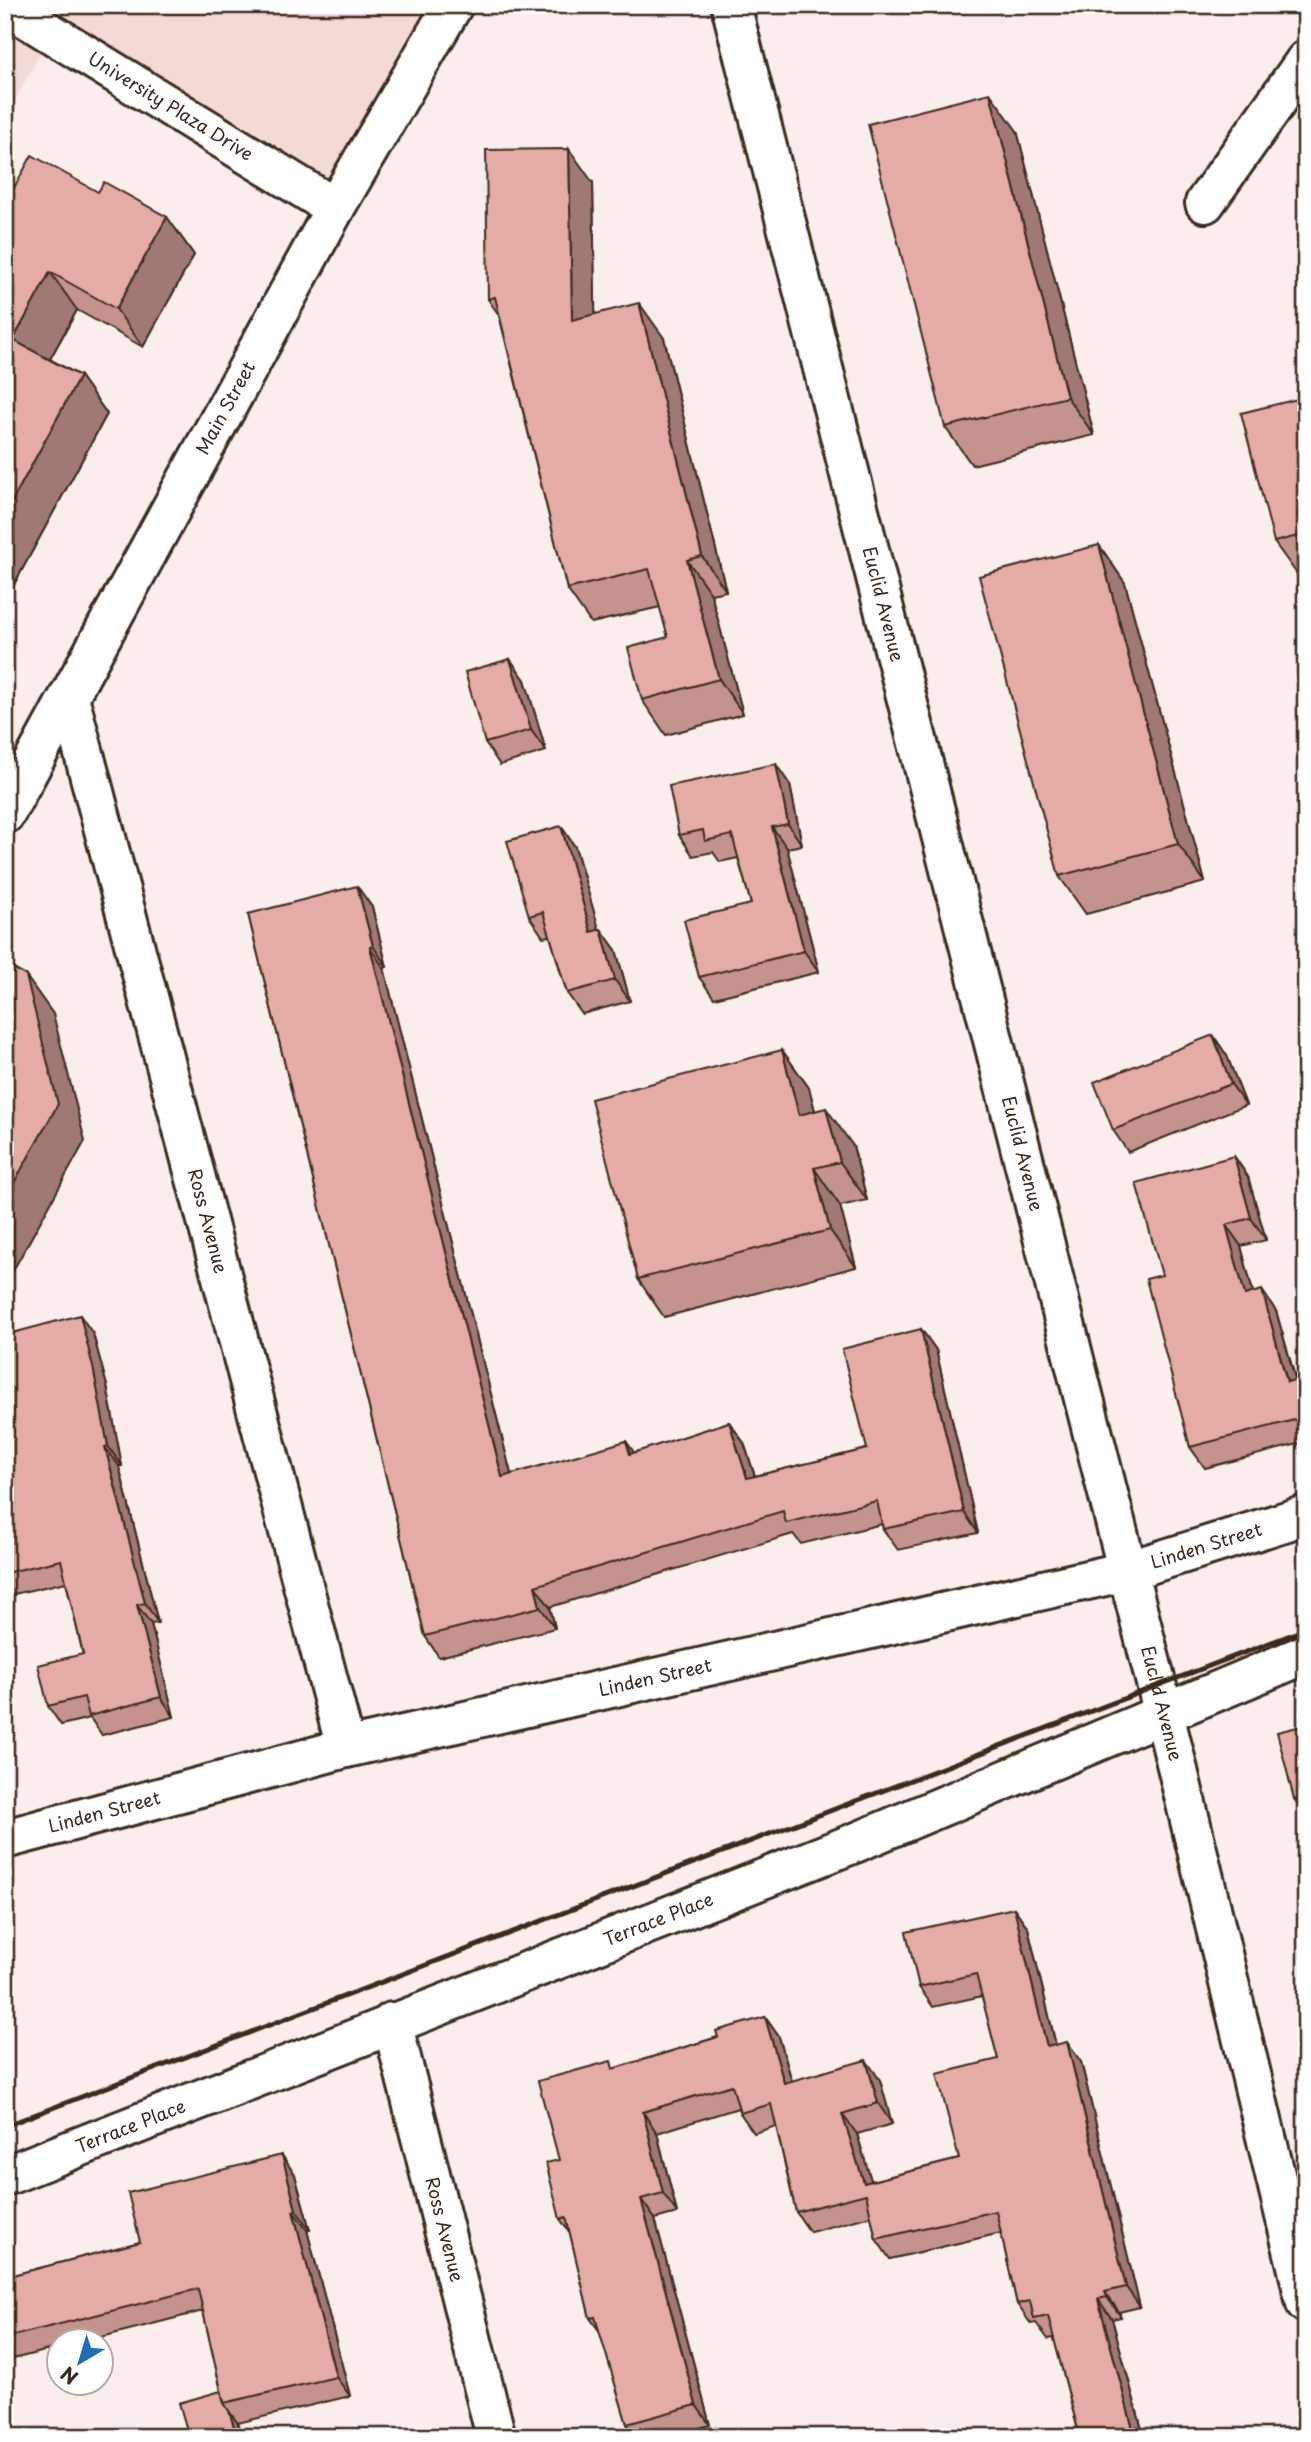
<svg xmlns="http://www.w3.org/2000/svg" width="1311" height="2442" font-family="'Playpen Sans',sans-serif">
<rect width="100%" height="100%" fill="#faeeed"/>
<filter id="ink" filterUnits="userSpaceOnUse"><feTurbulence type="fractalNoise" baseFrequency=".0143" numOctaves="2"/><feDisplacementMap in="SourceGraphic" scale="14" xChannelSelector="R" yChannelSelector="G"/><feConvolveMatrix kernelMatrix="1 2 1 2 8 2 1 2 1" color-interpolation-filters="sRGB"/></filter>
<g filter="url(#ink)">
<polygon fill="#f4dad7" points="5,5 452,5 335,208 51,34 5,118"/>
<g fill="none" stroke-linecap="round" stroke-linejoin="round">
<defs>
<g id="minor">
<path id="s1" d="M731,5L1175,1758L1306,2303"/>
<polyline points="1205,203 1306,60"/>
<path id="s2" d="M69,697L346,1748"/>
<path id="s3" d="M5,1839L346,1748L1127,1571L1306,1515"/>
<path id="s4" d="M392,2022L496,2437"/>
<path id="s5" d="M5,2176L857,1842L1306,1654"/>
</g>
<g id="tertiary">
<path id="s6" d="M5,5L335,208"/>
</g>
<g id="secondary">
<path id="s7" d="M5,814L335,208L453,5"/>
</g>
</defs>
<use href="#minor" stroke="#3b2a1e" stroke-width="44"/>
<use href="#tertiary" stroke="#3b2a1e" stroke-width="44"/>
<use href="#secondary" stroke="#3b2a1e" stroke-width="44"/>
<use href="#minor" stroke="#fff" stroke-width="38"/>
<use href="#tertiary" stroke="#fff" stroke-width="38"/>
<use href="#secondary" stroke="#fff" stroke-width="38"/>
<polyline stroke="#3b2a1e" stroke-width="5" points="5,2126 1306,1629"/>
</g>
<g fill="#c5938e" stroke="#3b2a1e" stroke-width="2">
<polygon points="1017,131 1094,435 972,465 945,427"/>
<polygon points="593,183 595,314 664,338 726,591 711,594 743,714 666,735 642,700 668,637 660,607 591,623 567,589 499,315 488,299"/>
<polygon points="98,192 167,217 194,255 143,347 77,310 50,359 80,376 107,414 5,601 5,204"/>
<polygon points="1306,397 1306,572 1297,574 1274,542"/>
<polygon points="1099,545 1125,583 1205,882 1086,914 1059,876"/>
<polygon points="510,659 525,680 546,751 500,765 485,743"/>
<polygon points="790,785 802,845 787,848 819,972 714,998 699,977 751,904 738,858 720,862 713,852 693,856 679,835"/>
<polygon points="561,826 575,847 599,930 616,950 630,1001 582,1014 567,993 550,936 543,937 529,916"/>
<polygon points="372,907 387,967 384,968 511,1474 634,1453 729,1422 744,1443 755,1476 867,1449 921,1329 936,1350 978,1533 898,1550 883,1529 882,1524 801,1544 793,1534 550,1607 555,1628 439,1657 425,1636 248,914"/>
<polygon points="1213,1035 1227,1056 1246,1105 1128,1152 1113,1130"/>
<polygon points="782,1050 809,1088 815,1111 853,1146 867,1200 840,1206 856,1267 664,1317 638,1279"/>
<polygon points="1234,1156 1248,1177 1266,1240 1241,1246 1253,1292 1276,1311 1296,1380 1306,1377 1306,1442 1205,1468 1190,1447 1162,1275"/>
<polygon points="93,1334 107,1386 122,1466 119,1466 158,1623 151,1624 174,1717 102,1735 90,1718 61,1725 48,1706 83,1654 66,1582 5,1596 5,1335"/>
<polygon points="1306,1725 1306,1815 1294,1799"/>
<polygon points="1014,1908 1028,1928 1056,2045 1081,2062 1140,2307 1119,2312 1121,2317 1112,2319 1144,2437 1080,2437 1054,2338 1048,2339 1036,2323 1031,2324 1017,2304 1001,2233 890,2259 876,2239 871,2216 810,2232 796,2212 776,2126 754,2133 740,2113 738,2108 657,2133 677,2213 655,2219 710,2425 668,2437 636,2437 627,2424 600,2332 590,2318 570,2233 560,2219 559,2160 615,2068 718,2037 765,2017 779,2037 792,2081 880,2080 892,2124 857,2134 871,2181 959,2159 998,2059 982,1996 933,2007 919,1987"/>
<polygon points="295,2175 310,2230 307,2230 350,2396 238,2423 237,2422 187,2430 221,2391 203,2311 86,2341 60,2341 60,2347 13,2359 5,2348 5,2277 140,2242"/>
</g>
<g fill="#a07874" stroke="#3b2a1e" stroke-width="2">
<polygon points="990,93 1017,131 1094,435 1067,397"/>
<polygon points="569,149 593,183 596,355 572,320"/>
<polygon points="167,217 194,255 143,347 116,309"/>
<polygon points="50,272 77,310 40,377 13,340"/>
<polygon points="639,303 664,338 726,591 702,556"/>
<polygon points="80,376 107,414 5,601 5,514"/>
<polygon points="1099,545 1125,583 1205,882 1178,844"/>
<polygon points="687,560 711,594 743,714 719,679"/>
<polygon points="510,659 525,680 546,751 531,730"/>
<polygon points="776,764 790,785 802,845 788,824"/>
<polygon points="561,826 575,847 606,953 591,932"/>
<polygon points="772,827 787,848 819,972 804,951"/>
<polygon points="357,886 372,907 387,967 373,946"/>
<polygon points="601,929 616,950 630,1001 615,980"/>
<polygon points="370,947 384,968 517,1498 502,1477"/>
<polygon points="26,976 53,1014 85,1141 5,1285 5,1199"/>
<polygon points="1213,1035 1227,1056 1246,1105 1231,1084"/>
<polygon points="782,1050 809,1088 826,1153 799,1115"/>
<polygon points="826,1108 853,1146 867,1200 840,1162"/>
<polygon points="1234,1156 1248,1177 1266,1240 1251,1218"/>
<polygon points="814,1168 840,1206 856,1267 830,1230"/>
<polygon points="1226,1225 1241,1246 1259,1316 1245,1295"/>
<polygon points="1262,1290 1276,1311 1302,1403 1287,1382"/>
<polygon points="80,1315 93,1334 107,1386 122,1466 108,1446"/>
<polygon points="921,1329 936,1350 978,1533 964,1512"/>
<polygon points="729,1422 744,1443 762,1499 747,1478"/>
<polygon points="626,1441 641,1462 630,1454"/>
<polygon points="105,1447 119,1466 158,1623 145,1603"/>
<polygon points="535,1586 550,1607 555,1628 540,1607"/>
<polygon points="137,1605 151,1624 174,1717 161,1697"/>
<polygon points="1014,1908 1028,1928 1061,2067 1047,2047"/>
<polygon points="765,2017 779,2037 798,2103 784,2083"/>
<polygon points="1067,2042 1081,2062 1140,2307 1126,2287"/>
<polygon points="866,2060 880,2080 892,2124 878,2103"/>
<polygon points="643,2112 657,2133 677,2213 663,2193"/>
<polygon points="842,2114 857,2134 878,2203 864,2183"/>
<polygon points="282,2155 295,2175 310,2230 296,2210"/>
<polygon points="641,2199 655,2219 710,2425 696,2405"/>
<polygon points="293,2211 307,2230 350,2396 336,2377"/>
<polygon points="1105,2292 1119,2312 1121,2317 1107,2297"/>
<polygon points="1098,2299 1112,2319 1144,2437 1135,2437"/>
<polygon points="229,2411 237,2422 242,2437 237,2437"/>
</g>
<g fill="#e5aba5" stroke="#3b2a1e" stroke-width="2">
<polygon points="990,93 1067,397 945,427 868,124"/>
<polygon points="569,149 572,320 639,303 702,556 687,560 719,679 642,700 628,648 668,637 649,569 567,589 495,297 488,299 486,150"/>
<polygon points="32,155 98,192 104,182 167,217 116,309 50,272 13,340 80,376 5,514 5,204"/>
<polygon points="1306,397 1306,534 1274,542 1241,413"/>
<polygon points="1099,545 1178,844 1059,876 979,576"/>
<polygon points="510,659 531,730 485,743 465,672"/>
<polygon points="776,764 788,824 772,827 804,951 699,977 684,920 751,904 732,835 705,841 703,830 679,835 669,786"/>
<polygon points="561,826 591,932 601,929 615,980 567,993 543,912 529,916 507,841"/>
<polygon points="357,886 373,946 370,947 502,1477 626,1441 630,1454 729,1422 747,1478 867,1449 842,1349 921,1329 964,1512 883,1529 877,1501 786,1523 783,1511 535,1586 540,1607 425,1636 248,914"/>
<polygon points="5,964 26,976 58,1104 5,1199"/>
<polygon points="1213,1035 1231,1084 1113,1130 1094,1082"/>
<polygon points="782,1050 799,1115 826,1108 840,1162 814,1168 830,1230 638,1279 591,1099"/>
<polygon points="1234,1156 1251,1218 1226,1225 1245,1295 1262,1290 1287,1382 1306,1377 1306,1417 1190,1447 1146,1279 1162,1275 1136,1183"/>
<polygon points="80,1315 93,1367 108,1446 105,1447 145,1603 137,1605 161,1697 89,1716 84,1697 48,1706 38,1665 83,1654 61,1560 5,1573 5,1335"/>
<polygon points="1306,1725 1306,1796 1294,1799 1277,1732"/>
<polygon points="1014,1908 1047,2047 1067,2042 1126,2287 1105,2292 1107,2297 1098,2299 1135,2437 1080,2437 1048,2316 1034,2319 1030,2301 1017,2304 996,2211 876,2239 866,2194 796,2212 771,2104 740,2113 732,2085 643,2112 663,2193 641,2199 696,2405 627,2424 595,2317 590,2318 566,2217 560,2219 546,2163 559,2160 538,2081 611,2061 613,2069 718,2037 716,2031 765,2017 784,2083 866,2060 878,2103 842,2114 864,2183 959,2159 937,2074 998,2059 976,1974 919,1987 906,1932"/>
<polygon points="282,2155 296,2210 293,2211 336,2377 224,2403 198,2289 5,2338 5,2277 140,2242 128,2193"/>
<polygon points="221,2391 224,2403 229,2411 237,2437 181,2437 179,2432 187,2430 179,2403"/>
</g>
</g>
<g text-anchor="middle" stroke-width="6" stroke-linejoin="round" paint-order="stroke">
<g font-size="18" fill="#3b2a1e" stroke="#fff">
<text dy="6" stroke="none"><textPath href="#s6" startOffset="194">University Plaza Drive</textPath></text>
<text dy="6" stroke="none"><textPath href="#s7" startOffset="462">Main Street</textPath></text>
<text dy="6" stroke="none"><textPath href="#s1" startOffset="618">Euclid Avenue</textPath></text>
<text dy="6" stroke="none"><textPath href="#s1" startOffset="1185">Euclid Avenue</textPath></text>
<text dy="6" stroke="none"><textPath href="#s2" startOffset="542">Ross Avenue</textPath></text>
<text dy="6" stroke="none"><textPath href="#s3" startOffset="1237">Linden Street</textPath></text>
<text dy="6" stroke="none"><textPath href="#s3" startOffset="670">Linden Street</textPath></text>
<text dy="6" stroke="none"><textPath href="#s1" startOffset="1752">Euclid Avenue</textPath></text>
<text dy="6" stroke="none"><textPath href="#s3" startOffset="103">Linden Street</textPath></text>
<text dy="6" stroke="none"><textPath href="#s5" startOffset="702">Terrace Place</textPath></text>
<text dy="6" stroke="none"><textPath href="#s5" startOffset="135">Terrace Place</textPath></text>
<text dy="6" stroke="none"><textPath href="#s4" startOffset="214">Ross Avenue</textPath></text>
</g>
</g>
<rect width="1311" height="2442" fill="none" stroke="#fff" stroke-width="28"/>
<rect x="14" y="14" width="1283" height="2414" fill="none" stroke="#3b2a1e" stroke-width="2.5" filter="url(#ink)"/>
<g transform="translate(80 2362) rotate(218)"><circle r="33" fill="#ffffff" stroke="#b1aaa5" stroke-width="2"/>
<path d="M0-5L12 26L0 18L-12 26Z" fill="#1f6fb2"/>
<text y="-10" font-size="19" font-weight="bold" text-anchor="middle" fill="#3b2a1e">N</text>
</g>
</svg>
